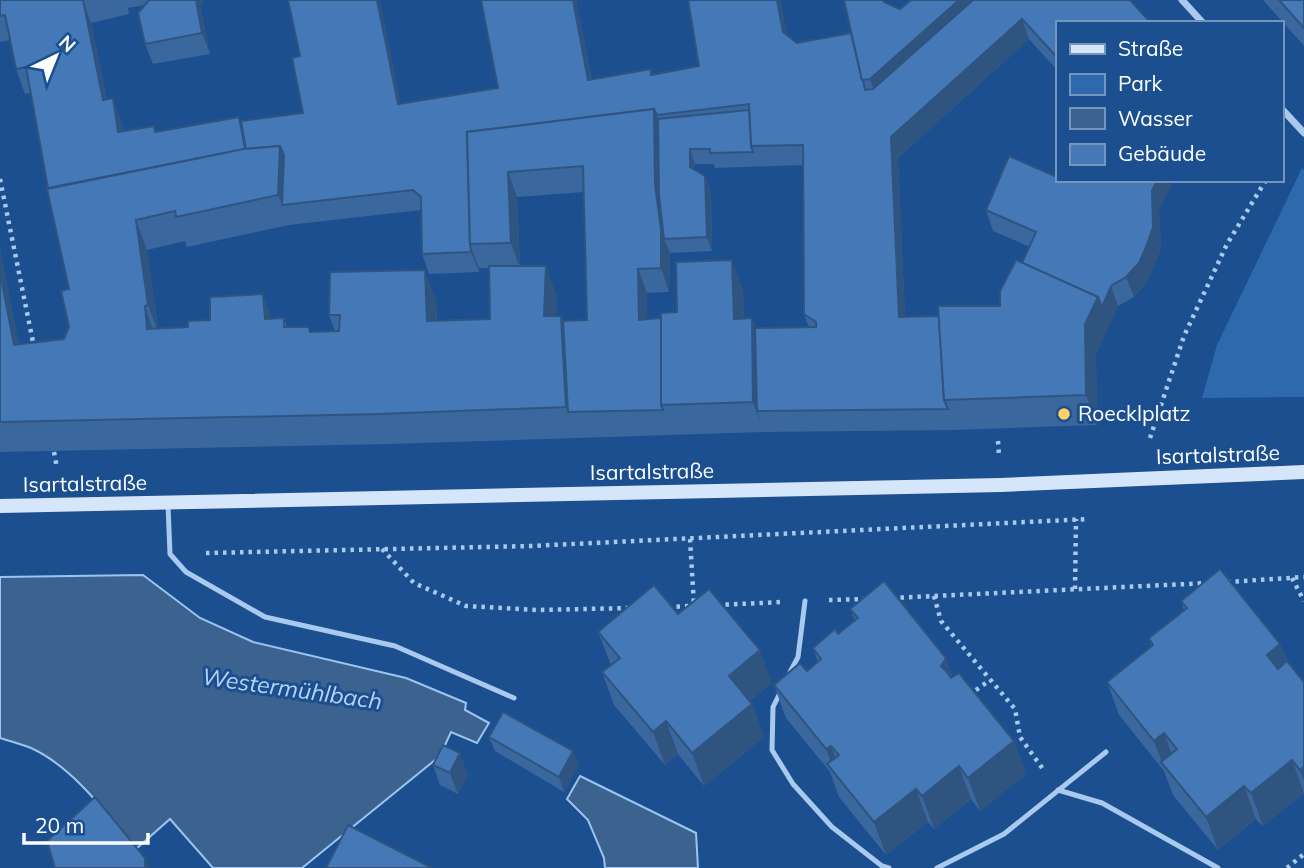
<svg xmlns="http://www.w3.org/2000/svg" width="1304" height="868" font-family="Mulish,sans-serif">
<rect width="100%" height="100%" fill="#1b4f8f"/>
<polygon fill="#2e69ad" points="1302,168 1304,170 1304,397 1202,398 1217,345"/>
<g fill="#3c6290" stroke="#9cc4f0" stroke-width="2">
<path d="M143,575L200,618L253,642L406,678L466,703L465,710L489,723L477,743L451,732L440,756L302,868H213L170,819L136,849C107,814 73,767 31,748C21,744 10,741 0,738V577Z"/>
<polygon points="580,776 696,833 698,868 605,868 604,858 588,820 567,799"/>
</g>
<g fill="none" stroke-linecap="round" stroke-linejoin="round">
<g stroke="#a9c9ee" stroke-width="4.5" stroke-dasharray="3.5 5" stroke-linecap="butt">
<polyline points="0,179 34,347"/>
<polyline points="1150,438 1184,336 1227,244 1266,180"/>
<polyline points="998,441 999,456"/>
<polyline points="54,452 57,468"/>
<polyline points="690,539 694,605"/>
<polyline points="382,549 414,583 466,606 538,610 631,608"/>
<polyline points="206,553 531,546 1089,519"/>
<polyline points="1292,578 1304,601"/>
<polyline points="1227,582 1304,577"/>
<polyline points="1075,589 1076,519"/>
<polyline points="934,596 941,621 1015,709 1020,737 1045,772"/>
<polyline points="892,598 1208,583"/>
<polyline points="829,600 865,599"/>
<polyline points="717,605 782,602"/>
<polyline points="668,607 691,606"/>
<polyline points="969,695 990,680"/>
<polyline points="1287,868 1304,854"/>
</g>
<g stroke="#a9c9ee" stroke-width="5">
<polyline points="168,505 170,554 186,572 265,617 395,646 514,698"/>
<polyline points="787,678 798,657 805,601"/>
<polyline points="780,693 773,707 772,750 793,784 832,827 882,866 889,868"/>
<polyline points="1058,790 1102,803 1218,868"/>
<polyline points="937,868 1004,834 1106,752"/>
</g>
<g stroke="#a9c9ee" stroke-width="7">
<polyline points="1182,0 1203,23"/>
<polyline points="1281,108 1304,133"/>
</g>
<polyline stroke="#d6e6fa" stroke-width="14" points="0,506 1001,485 1304,472"/>
</g>
<g fill="#3a679d" fill-rule="evenodd">
<path d="M0,0H204L200,5L210,54L153,64L145,44V5L128,8L129,14L91,23L107,99L122,123L123,131L156,132L239,117L241,121L401,104L498,88L481,0H576L592,80L653,75L699,66L787,36L797,43L851,33L888,4L900,9L909,2L908,0H1130L1057,23V70L1029,39L898,158L905,317L939,316L1000,306L1030,247L993,231L986,210L1057,177L1159,212L1161,248L1153,268L1146,283L1134,297L1118,306L1096,354L1097,425L955,430L764,432L390,444L0,452V248L19,345L64,339L69,327V289L48,188L31,93L25,94L16,69L10,40L0,42ZM695,164H714L715,168L803,165L804,314L809,327L755,328L752,318H744L743,290L661,318L647,319V293L669,292L670,253L712,251L711,191L705,176L695,170ZM584,192L587,320L563,321L561,316H556L557,296L520,266L517,197ZM421,210L422,254L429,274L479,272V268H489L490,319L437,321L436,300L329,315L335,331L311,332L287,327L284,318L188,327L158,328L147,250L185,241L187,247L289,225Z"/>
<polygon points="1263,0 1304,0 1304,46"/>
<polygon points="1181,601 1280,644 1287,661 1304,682 1304,793 1263,826 1256,819 1218,850 1173,795 1164,771 1119,715 1107,682 1151,646 1149,638 1184,610"/>
<polygon points="850,609 953,677 1014,741 1026,774 980,811 971,799 934,829 928,822 886,855 839,797 830,772 786,718 774,685 807,671 818,662 813,648 838,634 855,621"/>
<polygon points="678,614 772,683 750,701 752,704 764,737 704,786 678,754 665,765 614,705 602,672 611,665 598,632"/>
<polygon points="489,737 573,751 579,766 564,792 495,751"/>
<polygon points="433,765 468,774 458,794 440,785"/>
</g>
<g fill="#305480">
<polygon points="83,0 91,23 112,125 103,100"/>
<polygon points="196,0 204,0 200,5 210,54 202,33"/>
<polygon points="377,0 380,0 405,124 398,104"/>
<polygon points="573,0 576,0 596,101 588,80"/>
<polygon points="777,0 781,0 790,52 783,32"/>
<polygon points="959,0 1004,0 881,109 870,79"/>
<polygon points="1022,19 1029,39 898,158 906,337 899,317 891,137"/>
<polygon points="113,98 122,123 127,157 118,132"/>
<polygon points="654,109 663,134 664,239 670,253 669,292 661,268 655,185"/>
<polygon points="280,146 291,176 282,205 278,195"/>
<polygon points="690,149 695,164 696,182 690,167"/>
<polygon points="508,172 517,197 520,268 511,243"/>
<polygon points="705,176 711,191 712,251 707,237"/>
<polygon points="1157,180 1174,180 1159,212 1161,248 1153,268 1146,283 1134,297 1126,277 1152,191"/>
<polygon points="136,220 147,250 159,335 148,305"/>
<polygon points="471,247 479,268 479,272 471,252"/>
<polygon points="0,248 25,375 14,345 0,273"/>
<polygon points="732,260 743,290 745,349 734,319"/>
<polygon points="546,266 557,296 555,346 544,316"/>
<polygon points="638,269 647,293 648,344 639,320"/>
<polygon points="425,270 436,300 438,351 427,321"/>
<polygon points="1111,286 1118,306 1109,327 1102,307"/>
<polygon points="263,294 274,324 265,319"/>
<polygon points="1098,297 1109,327 1096,354 1097,425 1086,395 1085,324"/>
<polygon points="145,306 155,336 147,329"/>
<polygon points="561,316 572,346 568,412 566,407"/>
<polygon points="752,318 763,348 757,411 764,432 753,402"/>
<polygon points="1280,644 1292,677 1279,688 1267,655"/>
<polygon points="760,650 772,683 741,709 729,676"/>
<polygon points="946,658 958,691 941,666"/>
<polygon points="752,704 764,737 704,786 692,753"/>
<polygon points="666,721 678,754 665,765 653,732"/>
<polygon points="1164,733 1176,766 1163,765 1154,741"/>
<polygon points="1014,741 1026,774 980,811 968,778"/>
<polygon points="831,746 843,778 836,775 826,749"/>
<polygon points="573,751 579,766 564,792 559,777"/>
<polygon points="460,753 468,774 458,794 450,773"/>
<polygon points="1292,760 1304,793 1263,826 1251,793"/>
<polygon points="959,766 971,799 934,829 922,796"/>
<polygon points="1304,767 1304,781 1300,770"/>
<polygon points="1244,786 1256,819 1218,850 1206,817"/>
<polygon points="916,789 928,822 886,855 874,822"/>
<polygon points="145,858 149,868 145,868"/>
</g>
<g fill="#4478b7" stroke="#305480" stroke-width="2">
<polygon points="0,0 83,0 103,100 113,98 118,132 154,126 155,132 239,117 245,149 48,188 26,67 16,69 5,15 0,16"/>
<polygon points="149,0 196,0 202,33 145,44 138,13"/>
<polygon points="288,0 377,0 398,104 498,88 481,0 573,0 588,80 651,69 651,75 699,66 688,0 777,0 783,32 797,43 851,33 862,80 863,80 865,90 873,89 973,0 1130,0 1151,23 1057,23 1057,53 1055,55 1022,19 891,137 899,317 939,316 944,400 948,409 757,411 755,328 816,327 816,322 804,314 803,145 751,146 749,104 657,115 654,109 467,132 470,244 471,252 422,254 421,197 413,190 282,205 284,155 280,146 246,149 241,121 303,113 292,58 300,56"/>
<polygon points="844,0 883,0 884,2 900,9 911,0 959,0 870,79 862,80"/>
<polygon points="1279,0 1304,0 1304,28"/>
<polygon points="654,109 655,185 661,229 661,268 638,269 639,320 661,318 661,405 663,410 568,412 563,321 587,320 583,166 508,172 511,243 470,244 467,132"/>
<polygon points="749,110 751,146 753,152 710,153 710,149 690,149 690,167 705,176 707,237 664,239 659,195 658,119"/>
<polygon points="280,146 278,195 176,217 175,211 136,220 148,305 145,306 147,329 188,327 188,321 210,320 210,297 263,294 265,319 284,318 284,327 309,327 310,332 339,331 340,315 329,315 330,272 425,270 427,321 490,319 489,266 546,266 544,316 561,316 566,407 379,414 0,422 0,273 14,345 64,339 69,327 61,291 69,289 47,189 244,149"/>
<polygon points="1009,156 1057,177 1057,180 1157,180 1152,191 1153,227 1146,247 1139,263 1126,277 1111,286 1102,307 1098,297 1022,263 1036,232 986,210"/>
<polygon points="732,260 734,319 752,318 753,402 661,405 661,313 677,312 676,262"/>
<polygon points="1016,260 1098,297 1085,324 1086,395 944,400 938,306 1000,306 1000,291"/>
<polygon points="1220,569 1280,644 1267,655 1278,669 1287,661 1304,682 1304,767 1300,770 1292,760 1251,793 1244,786 1206,817 1161,762 1177,749 1164,733 1154,741 1107,682 1153,645 1149,638 1187,608 1181,601"/>
<polygon points="884,581 946,658 941,666 946,671 951,678 959,673 1014,741 968,778 959,766 922,796 916,789 874,822 827,764 839,755 831,746 826,749 774,685 800,663 807,671 821,659 813,648 835,629 838,634 858,618 850,609"/>
<polygon points="654,585 678,614 709,589 760,650 729,676 752,704 692,753 666,721 653,732 602,672 620,658 598,632"/>
<polygon points="503,712 573,751 559,777 489,737"/>
<polygon points="443,745 460,753 450,773 433,765"/>
<polygon points="95,797 145,858 145,868 55,868 47,841"/>
<polygon points="348,825 432,868 326,868"/>
</g>
<circle fill="#ffd166" stroke="#1b4f8f" stroke-width="2.5" cx="1064" cy="414" r="7"/>
<g text-anchor="middle" stroke-width="6" stroke-linejoin="round" paint-order="stroke">
<g font-size="21" fill="#fff" stroke="#1b4f8f" text-anchor="start">
<text x="1078" y="421">Roecklplatz</text>
</g>
<g font-size="21" fill="#fff" stroke="#1b4f8f">
<text transform="translate(1218 455) rotate(-2)" y="7">Isartalstraße</text>
<text transform="translate(652 472) rotate(-1)" y="7">Isartalstraße</text>
<text transform="translate(85 484) rotate(-1)" y="7">Isartalstraße</text>
</g>
<g font-size="23" font-style="italic" fill="#b5d3f5" stroke="#1b4f8f">
<text transform="translate(292 689) rotate(8)" y="8">Westermühlbach</text>
</g>
</g>
<rect x="1056" y="21" width="228" height="161" fill="#1b4f8f" stroke="#7695bc" stroke-width="2"/>
<rect x="1070" y="44" width="35" height="10" fill="#d6e6fa" stroke="#7695bc" stroke-width="2"/>
<text x="1118" y="56" font-size="21" fill="#ffffff">Straße</text>
<rect x="1070" y="74" width="35" height="21" fill="#2e69ad" stroke="#7695bc" stroke-width="2"/>
<text x="1118" y="91" font-size="21" fill="#ffffff">Park</text>
<rect x="1070" y="108" width="35" height="21" fill="#3c6290" stroke="#7695bc" stroke-width="2"/>
<text x="1118" y="126" font-size="21" fill="#ffffff">Wasser</text>
<rect x="1070" y="144" width="35" height="21" fill="#4478b7" stroke="#7695bc" stroke-width="2"/>
<text x="1118" y="161" font-size="21" fill="#ffffff">Gebäude</text>
<g transform="translate(56 56) rotate(43)" stroke="#1b4f8f" stroke-width="5" paint-order="stroke">
<path d="M0-5L12 26L0 18L-12 26Z" fill="#ffffff"/>
<text y="-10" font-size="19" font-weight="bold" text-anchor="middle" fill="#ffffff">N</text>
</g>
<path d="M24 833v10h124v-10" fill="none" stroke="#ffffff" stroke-width="3.5"/>
<text x="35" y="833" font-size="21" fill="#ffffff" stroke="#1b4f8f" stroke-width="5" paint-order="stroke">20 m</text>
</svg>
